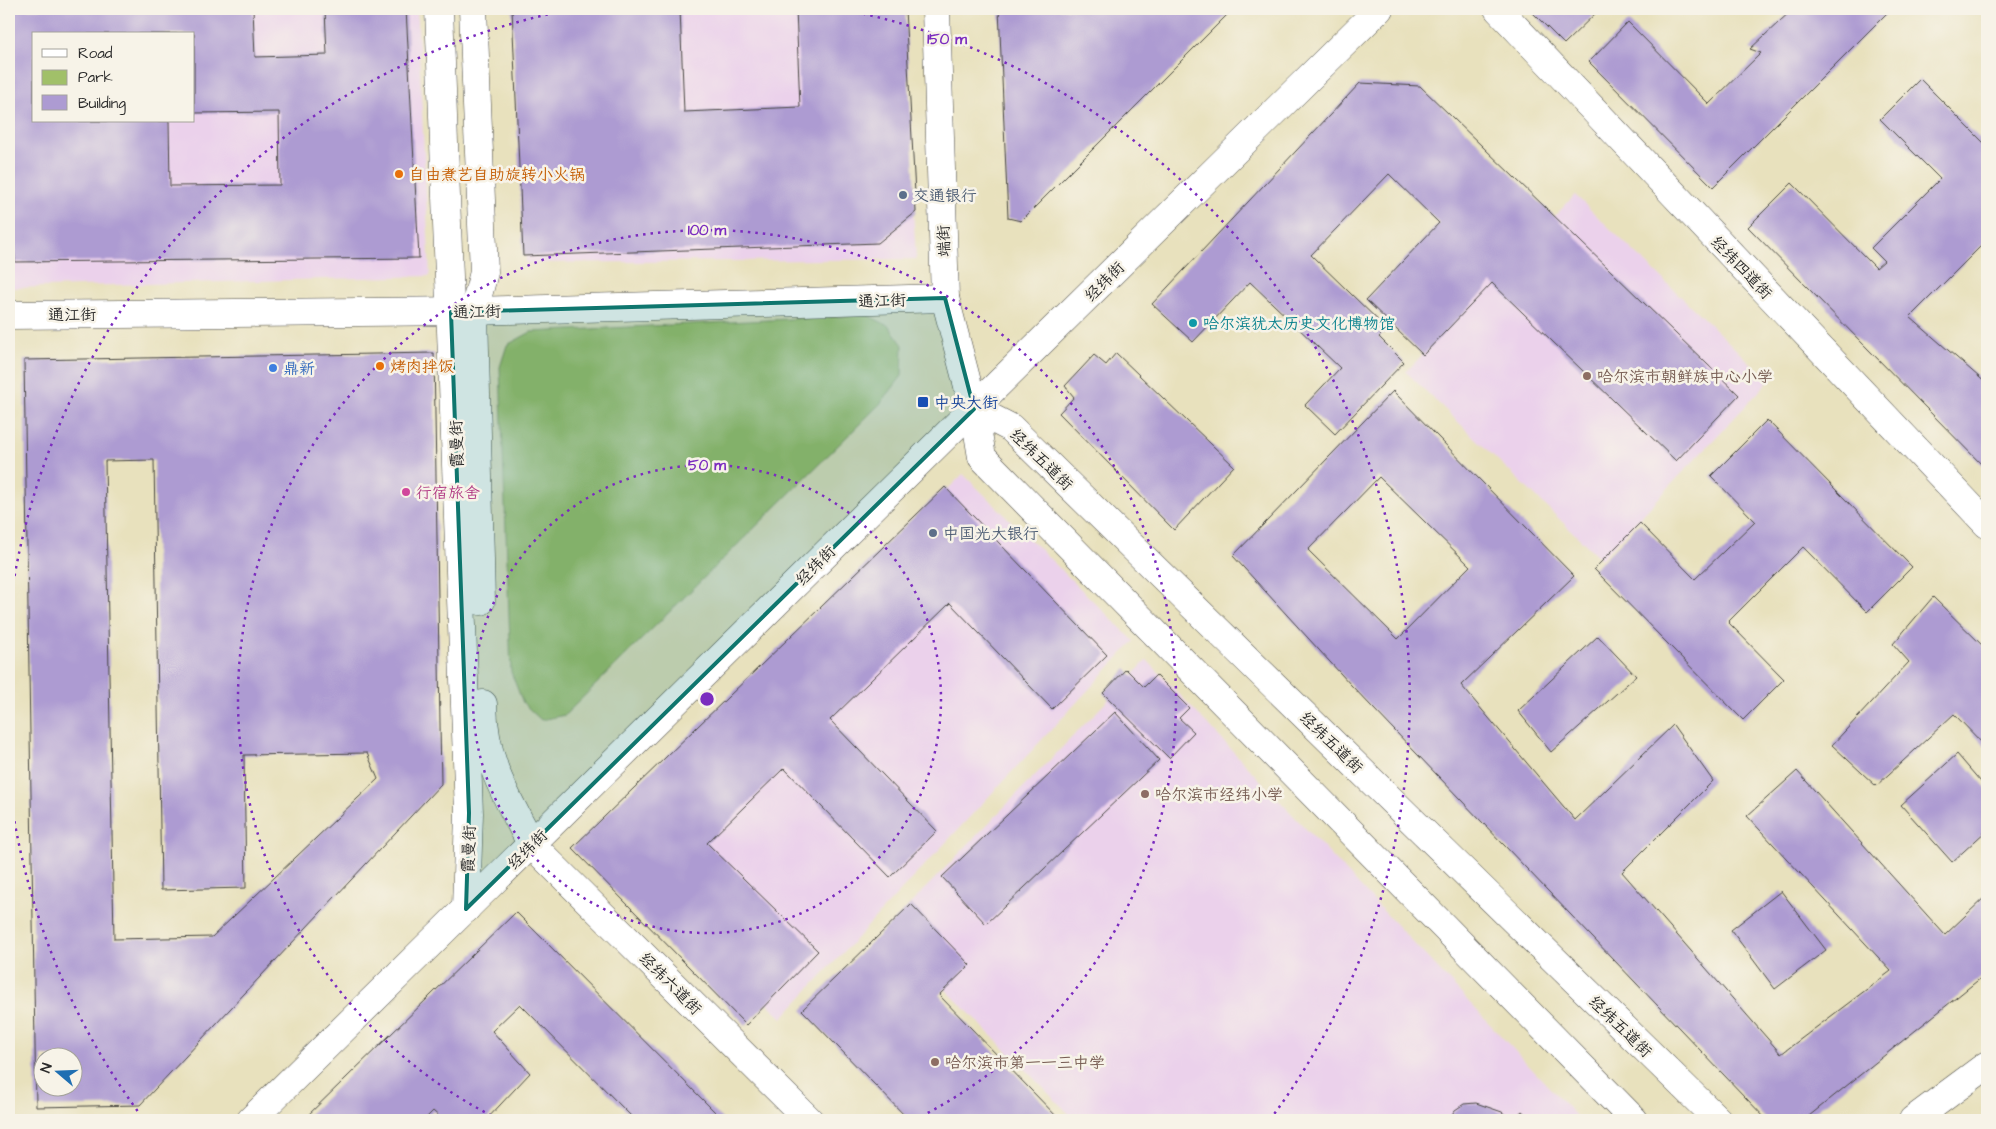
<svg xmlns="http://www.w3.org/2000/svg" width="1996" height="1129" font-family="'Architects Daughter','LXGW WenKai TC',sans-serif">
<rect width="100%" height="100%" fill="#f7f3e8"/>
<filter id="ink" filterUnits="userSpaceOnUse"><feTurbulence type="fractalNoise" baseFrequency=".02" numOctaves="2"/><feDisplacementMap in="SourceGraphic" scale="10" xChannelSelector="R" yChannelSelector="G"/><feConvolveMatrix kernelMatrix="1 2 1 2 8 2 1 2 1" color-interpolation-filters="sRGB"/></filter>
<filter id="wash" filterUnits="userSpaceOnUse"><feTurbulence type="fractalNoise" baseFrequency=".0096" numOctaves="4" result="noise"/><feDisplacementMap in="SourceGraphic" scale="20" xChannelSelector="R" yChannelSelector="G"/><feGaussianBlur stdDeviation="1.12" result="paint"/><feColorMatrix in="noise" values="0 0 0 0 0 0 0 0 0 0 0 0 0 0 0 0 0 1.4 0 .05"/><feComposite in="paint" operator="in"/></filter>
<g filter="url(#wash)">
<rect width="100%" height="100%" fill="#e8e1bd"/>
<g fill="#ebd1eb" fill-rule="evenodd">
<path d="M9,9H417L430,276L9,288ZM34,34H194V121H34Z"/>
<polygon points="515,9 901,9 916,259 526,263"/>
<polygon points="1575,195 1769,381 1601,559 1406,372"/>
<polygon points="963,474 1134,641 782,1018 601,835"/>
<polygon points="1147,660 1580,1120 1075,1120 886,929"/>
</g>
<polygon fill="#a1c069" stroke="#66764a" points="867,315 889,326 903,345 902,376 881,403 565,715 541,720 523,703 511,672 500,367 507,345 531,332"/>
<g id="blocks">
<g fill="#ad9bd2" fill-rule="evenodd">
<path d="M9,9H253L255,57L327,55L325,9H406L419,258L15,262L9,135ZM34,34H194V113L279,112L280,185L170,186L169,121H34Z"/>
<polygon points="512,9 680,9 684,112 800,107 796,9 905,9 916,212 878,243 523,256"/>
<polygon points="999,9 1233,9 1021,221 1008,218"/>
<polygon points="1529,9 1600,9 1564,44"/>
<polygon points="1793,9 1891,9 1713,187 1589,62 1628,22 1709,104 1761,53 1750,49"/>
<polygon points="1920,79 1987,146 1987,240 1910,317 1987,384 1987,470 1748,227 1792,183 1876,268 1884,261 1871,248 1940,179 1880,119"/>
<polygon points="1360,83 1420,86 1739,395 1676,461 1492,283 1423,355 1366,300 1439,223 1389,174 1311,255 1387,329 1379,337 1404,362 1335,434 1305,405 1340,368 1250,282 1193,342 1152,304"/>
<path d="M434,353L441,784L140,1105L36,1107L24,360ZM154,460L161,890L246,888L244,755L367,753L378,779L212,937L114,939L105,461ZM42,1056H72V1086H42Z"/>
<polygon points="1116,353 1234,466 1174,530 1059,413 1074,397 1065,386 1094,355 1106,365"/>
<path d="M1393,391L1574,576L1461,685L1575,820L1673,725L1713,781L1622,872L1781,1054L1891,971L1747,816L1797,771L1945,935L1987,895V973L1804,1120H1767L1351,685L1233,556ZM1379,477L1470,566L1398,639L1308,550Z"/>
<polygon points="1767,420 1912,567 1867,612 1803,547 1728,622 1784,679 1743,720 1594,569 1640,523 1695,579 1755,521 1711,476"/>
<polygon points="945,487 1107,655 1052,709 950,603 830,720 937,831 890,877 784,768 707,843 818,951 746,1025 572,848"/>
<polygon points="1933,597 1987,650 1987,748 1954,714 1876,786 1832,745 1909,662 1893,644"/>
<polygon points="1598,636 1636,676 1551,752 1518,711"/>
<polygon points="1126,669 1144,687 1156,675 1189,708 1179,718 1194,732 1169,758 1103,693"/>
<polygon points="1115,712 1159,760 986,924 942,877"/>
<polygon points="1957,754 1987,789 1987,830 1952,862 1901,805"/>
<polygon points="1781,891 1826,950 1775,989 1731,930"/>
<polygon points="911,904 970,965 939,995 1060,1120 909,1120 802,1010"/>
<polygon points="516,912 723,1120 630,1120 633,1118 520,1004 492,1031 530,1073 486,1120 443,1120 433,1111 424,1120 303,1120"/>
<polygon points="1476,1103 1502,1112 1512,1120 1522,1111 1532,1120 1448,1120 1455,1110 1464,1104"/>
</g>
</g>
</g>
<g filter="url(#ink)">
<use href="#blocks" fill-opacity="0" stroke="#474641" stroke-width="1"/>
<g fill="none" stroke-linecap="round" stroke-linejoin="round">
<defs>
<polyline id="minor" points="936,9 945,298 974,409"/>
<g id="tertiary">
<polyline points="1498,9 1987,524"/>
<polyline points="9,315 474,311 945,298"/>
<polyline points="532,845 809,1120"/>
</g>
<g id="secondary">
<polyline points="439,9 469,813 466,909"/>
<polyline points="473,9 484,272 474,311 481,601"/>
<path d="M483,704C484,763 506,795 532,845"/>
<polyline points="1913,1120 1987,1065"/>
</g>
<g id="primary">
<polyline points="974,409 1011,428 1718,1120"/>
<polyline points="974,409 982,457 1634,1120"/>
<polyline points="251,1120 1379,9"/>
</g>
</defs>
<use href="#minor" stroke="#474641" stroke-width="29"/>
<use href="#tertiary" stroke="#474641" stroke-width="29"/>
<use href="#secondary" stroke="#474641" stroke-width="29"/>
<use href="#primary" stroke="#474641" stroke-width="29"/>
<use href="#minor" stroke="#fff" stroke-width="28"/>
<use href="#tertiary" stroke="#fff" stroke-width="28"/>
<use href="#secondary" stroke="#fff" stroke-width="28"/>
<use href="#primary" stroke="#fff" stroke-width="28"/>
</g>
</g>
<path fill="#0f766e" fill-opacity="0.2" stroke="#0f766e" stroke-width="4" stroke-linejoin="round" d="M945,298L974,409L466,909L469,813L451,312Z"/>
<g fill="none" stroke="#7b2cbf" stroke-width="2.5" stroke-dasharray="2.5 5">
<circle cx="707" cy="699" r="234"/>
<path d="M498 1119A469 469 0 1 1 916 1119"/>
<path d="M142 1117A703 703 0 0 1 9 785M9 613A703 703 0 0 1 573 9M841 9A703 703 0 0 1 1272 1117"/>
</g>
<g fill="#e8710a" stroke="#f7f3e8" stroke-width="2">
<circle cx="399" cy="174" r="5"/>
<circle cx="380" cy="366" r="5"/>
</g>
<g fill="#5c6f8a" stroke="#f7f3e8" stroke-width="2">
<circle cx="903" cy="195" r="5"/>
<circle cx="933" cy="533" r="5"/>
</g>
<circle fill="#0f9aa8" stroke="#f7f3e8" stroke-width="2" cx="1193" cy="323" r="5"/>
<circle fill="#3f7fe0" stroke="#f7f3e8" stroke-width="2" cx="273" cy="368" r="5"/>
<g fill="#8d6e63" stroke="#f7f3e8" stroke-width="2">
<circle cx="1587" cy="376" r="5"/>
<circle cx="1145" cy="794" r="5"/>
<circle cx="935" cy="1062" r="5"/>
</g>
<rect fill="#1a4fb4" stroke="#f7f3e8" stroke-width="2" x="917" y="396" width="12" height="12" rx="2.5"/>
<circle fill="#d1479c" stroke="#f7f3e8" stroke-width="2" cx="406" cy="492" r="5"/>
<g text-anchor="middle" stroke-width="5" stroke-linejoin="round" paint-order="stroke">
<g font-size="16" fill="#c56008" stroke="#f7f3e8" text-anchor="start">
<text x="409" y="180">自由煮艺自助旋转小火锅</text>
<text x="390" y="372">烤肉拌饭</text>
</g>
<g font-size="16" fill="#4e5e75" stroke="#f7f3e8" text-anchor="start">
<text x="913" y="201">交通银行</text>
<text x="943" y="539">中国光大银行</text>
</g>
<g font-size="16" fill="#2b2b2b" stroke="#f7f3e8">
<text transform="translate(943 241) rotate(-92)" y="6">端街</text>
<text transform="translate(1742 267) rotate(46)" y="6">经纬四道街</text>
<text transform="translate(1104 281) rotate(-45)" y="6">经纬街</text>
<text transform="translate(882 300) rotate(-2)" y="6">通江街</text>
<text transform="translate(477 311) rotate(-1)" y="6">通江街</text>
<text x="72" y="320">通江街</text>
<text transform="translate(456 444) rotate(-92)" y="6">霞曼街</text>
<text transform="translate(1042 459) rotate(44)" y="6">经纬五道街</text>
<text transform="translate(815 565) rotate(-45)" y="6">经纬街</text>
<text transform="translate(1332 742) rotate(44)" y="6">经纬五道街</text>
<text transform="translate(468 849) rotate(-88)" y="6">霞曼街</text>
<text transform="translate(527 849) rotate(-45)" y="6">经纬街</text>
<text transform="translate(671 983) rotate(45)" y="6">经纬六道街</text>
<text transform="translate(1621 1026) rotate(44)" y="6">经纬五道街</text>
</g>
<g font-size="16" fill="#0d838f" stroke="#f7f3e8" text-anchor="start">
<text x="1203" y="329">哈尔滨犹太历史文化博物馆</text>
</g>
<g font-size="16" fill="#366cbe" stroke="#f7f3e8" text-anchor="start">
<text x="283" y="374">鼎新</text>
</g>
<g font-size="16" fill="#785e54" stroke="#f7f3e8" text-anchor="start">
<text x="1597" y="382">哈尔滨市朝鲜族中心小学</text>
<text x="1155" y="800">哈尔滨市经纬小学</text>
<text x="945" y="1068">哈尔滨市第一一三中学</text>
</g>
<g font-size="16" fill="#164399" stroke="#f7f3e8" text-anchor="start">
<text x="934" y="408">中央大街</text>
</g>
<g font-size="16" fill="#b23c85" stroke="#f7f3e8" text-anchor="start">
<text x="416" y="498">行宿旅舍</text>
</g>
</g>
<circle cx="707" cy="699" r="8" fill="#7b2cbf" stroke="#f7f3e8" stroke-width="2.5"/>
<g font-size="15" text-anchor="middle" font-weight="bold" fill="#7b2cbf" stroke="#f7f3e8" stroke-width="5" stroke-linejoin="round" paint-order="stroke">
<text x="947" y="44">150 m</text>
<text x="707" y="235">100 m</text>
<text x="707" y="470">50 m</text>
</g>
<rect width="1996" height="1129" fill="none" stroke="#f7f3e8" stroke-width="30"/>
<rect x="32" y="32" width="162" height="90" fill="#f7f3e8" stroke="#a5a39c"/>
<rect x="42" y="49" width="25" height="8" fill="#ffffff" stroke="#a5a39c"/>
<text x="78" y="58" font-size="15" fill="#2b2b2b">Road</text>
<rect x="42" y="70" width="25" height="15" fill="#a1c069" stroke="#a5a39c"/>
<text x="78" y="82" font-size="15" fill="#2b2b2b">Park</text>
<rect x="42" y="95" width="25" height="15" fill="#ad9bd2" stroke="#a5a39c"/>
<text x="78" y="108" font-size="15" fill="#2b2b2b">Building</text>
<g transform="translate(58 1072) rotate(289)"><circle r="24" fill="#f7f3e8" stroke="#a5a39c"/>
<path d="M0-4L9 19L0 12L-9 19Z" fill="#1f6fb2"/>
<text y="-8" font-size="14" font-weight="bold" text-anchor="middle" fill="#2b2b2b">N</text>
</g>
</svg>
